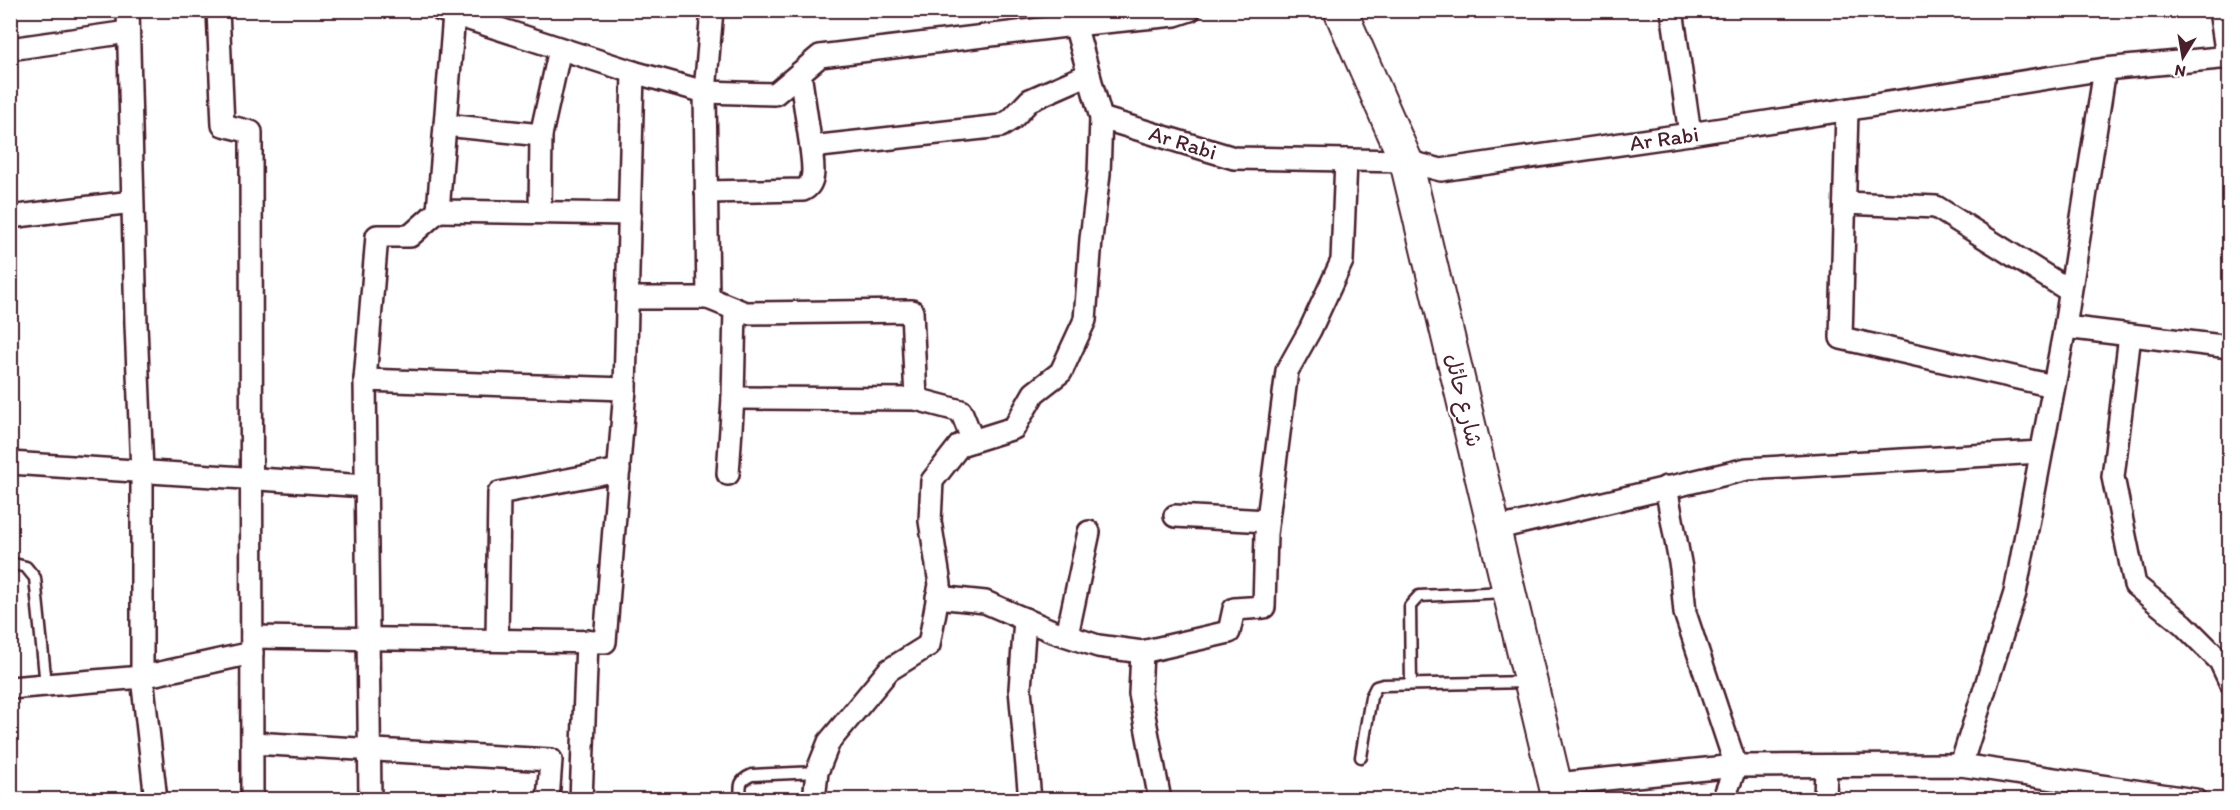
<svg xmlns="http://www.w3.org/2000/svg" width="2240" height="810" font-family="Itim,'Playpen Sans Arabic',sans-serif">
<rect width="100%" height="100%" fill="#fff"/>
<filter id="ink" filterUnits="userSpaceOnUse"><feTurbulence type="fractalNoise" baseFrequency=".0167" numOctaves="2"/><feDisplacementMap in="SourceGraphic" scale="12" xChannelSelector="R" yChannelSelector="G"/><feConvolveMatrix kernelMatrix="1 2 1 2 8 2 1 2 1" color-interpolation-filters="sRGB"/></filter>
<g filter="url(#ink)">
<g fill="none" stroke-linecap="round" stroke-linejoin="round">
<defs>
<g id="service">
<polyline points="10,563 26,567 35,578 46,685"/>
<polyline points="1411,684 1410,606 1419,596 1507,592"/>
<polyline points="1361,757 1371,697 1376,687 1383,685 1528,682"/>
<path d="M741,800C740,786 738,781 752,775L817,772"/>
</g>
<g id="minor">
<polyline points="128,10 136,324 142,472 142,677 156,800"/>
<polyline points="218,10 223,125 251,132 252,800"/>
<polyline points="441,10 633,72 705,92 775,94 820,56 1074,25 1175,15 1190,10"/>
<polyline points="1672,10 1690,134"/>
<polyline points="2220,10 2227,57"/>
<polyline points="10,49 128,32"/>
<polyline points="800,73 811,147 1001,126 1012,119 1030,100 1089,74"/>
<polyline points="1847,110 1841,338 2053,386"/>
<polyline points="1101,118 1234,158 1406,161 1441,170 1690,134 2105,69 2230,57"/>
<polyline points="445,125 541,135"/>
<path d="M706,192L803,190C818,183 812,161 811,147"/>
<polyline points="1845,203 1936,207 2070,291"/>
<polyline points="438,211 630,214"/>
<polyline points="540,212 541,135 560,49"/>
<polyline points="10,217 132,202"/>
<polyline points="628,298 708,298 705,92 712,10"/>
<polyline points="708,298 745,313 912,311 916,399"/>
<polyline points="2065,327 2230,347"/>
<polyline points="2130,335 2113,477 2135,585 2183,624 2220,661 2230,682"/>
<polyline points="365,380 377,236 410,236 438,211 454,15"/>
<polyline points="733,398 916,399 961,411 973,441"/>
<polyline points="10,463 366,486"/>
<polyline points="728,474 733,398 735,309"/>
<polyline points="1666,487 1681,568 1685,613 1736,766 1723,800"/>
<polyline points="1175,516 1267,521"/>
<polyline points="1494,529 1747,469 2041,452"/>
<polyline points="937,597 985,602 1052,631 1098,646 1142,652 1229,632 1234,609 1264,607 1266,534 1287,371 1310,330 1342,261 1346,160"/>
<polyline points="1025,619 1020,689 1030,800"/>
<polyline points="1067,635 1089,532"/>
<polyline points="252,637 605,642 625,389"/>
<polyline points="497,640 499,493 619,470"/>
<polyline points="1142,652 1140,694 1160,800"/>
<polyline points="10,688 142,677 252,653"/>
<polyline points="252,743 551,760 548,800"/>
<polyline points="1961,765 2015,593 2065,327 2105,69"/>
<polyline points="1556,784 1736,766 1961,765 2195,800"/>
<polyline points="370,800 365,380 625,389 633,72"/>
<polyline points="581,800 587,641"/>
<polyline points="814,800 817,772 829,742 889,670 929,645 940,584 930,521 932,481 960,445 1014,428 1034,393 1061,372 1085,320 1091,239 1099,174 1101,118 1071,10"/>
<polyline points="1825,800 1826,766"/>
</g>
<polyline id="primary" points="1340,10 1406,161 1559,800"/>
</defs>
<use href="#service" stroke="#4a1f2b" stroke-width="15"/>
<use href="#minor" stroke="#4a1f2b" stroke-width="26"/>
<use href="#primary" stroke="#4a1f2b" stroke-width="36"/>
<use href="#service" stroke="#fff" stroke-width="10"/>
<use href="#minor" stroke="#fff" stroke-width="21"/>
<use href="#primary" stroke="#fff" stroke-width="32"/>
</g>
</g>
<g text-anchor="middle" stroke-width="4.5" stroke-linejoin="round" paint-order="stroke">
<g font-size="22" fill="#4a1f2b" stroke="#fff">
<text transform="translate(1664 138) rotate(-8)" y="8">Ar Rabi</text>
<text transform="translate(1183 142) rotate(17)" y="8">Ar Rabi</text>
<text transform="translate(1464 400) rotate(76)" y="8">شارع حائل</text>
</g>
</g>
<rect width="2240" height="810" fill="none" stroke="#fff" stroke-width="36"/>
<rect x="18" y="18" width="2204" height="774" fill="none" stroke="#4a1f2b" stroke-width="2" filter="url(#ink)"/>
<g transform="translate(2183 57) rotate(191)" stroke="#ffffff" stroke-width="4.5" paint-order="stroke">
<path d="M0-4.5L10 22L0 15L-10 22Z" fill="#4a1f2b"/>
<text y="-9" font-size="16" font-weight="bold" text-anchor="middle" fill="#4a1f2b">N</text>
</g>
</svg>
